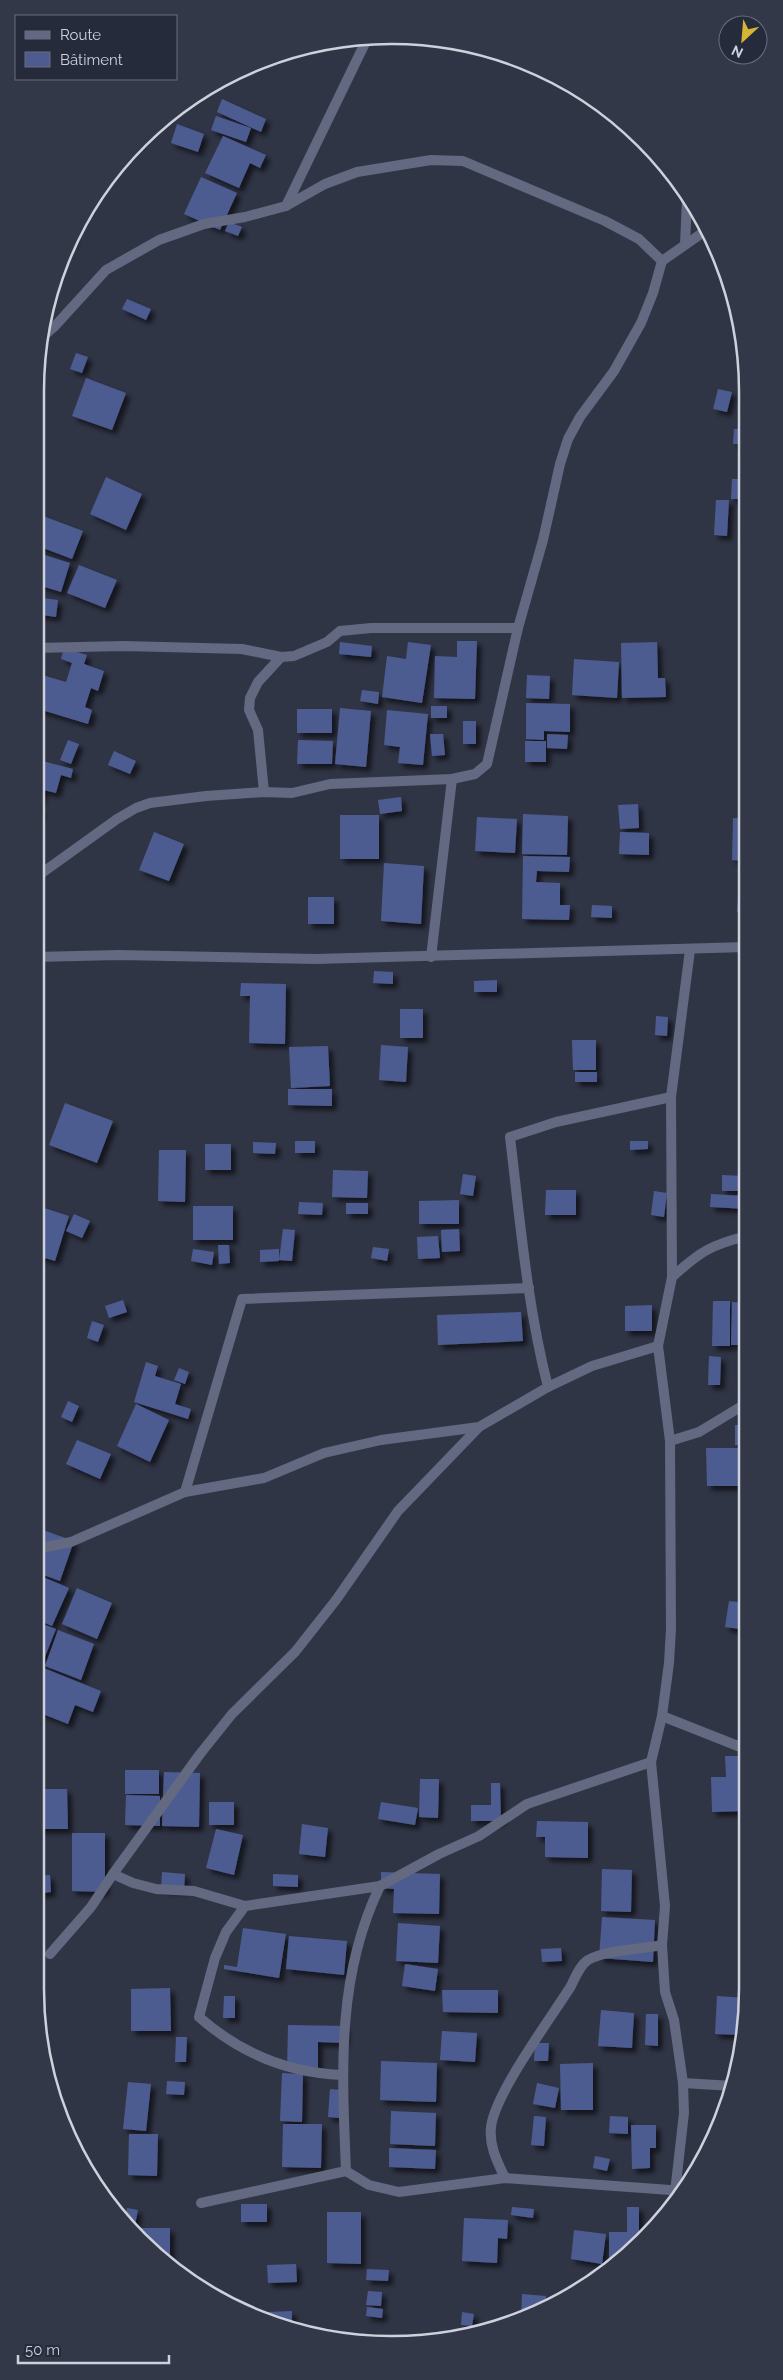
<svg xmlns="http://www.w3.org/2000/svg" width="783" height="2380" font-family="Raleway,sans-serif">
<defs>
<filter id="shadow"><feDropShadow dx="4.5" dy="4.5" stdDeviation="2.5" flood-color="#0009"/></filter>
</defs>
<rect width="100%" height="100%" fill="#303546"/>
<g fill="#4e5b90" filter="url(#shadow)">
<polygon points="222,99 266,119 261,132 217,112"/>
<polygon points="216,116 251,128 246,142 211,130"/>
<polygon points="177,124 204,134 198,152 171,143"/>
<polygon points="223,136 266,155 260,168 250,163 239,188 205,173"/>
<polygon points="201,177 237,193 220,230 184,214"/>
<polygon points="229,222 242,227 238,236 225,231"/>
<polygon points="75,231 72,243 69,242"/>
<polygon points="127,299 151,309 146,320 122,309"/>
<polygon points="76,353 88,357 82,373 70,369"/>
<polygon points="86,378 126,393 112,430 72,416"/>
<polygon points="718,389 732,392 727,412 713,409"/>
<polygon points="734,429 745,429 745,444 733,444"/>
<polygon points="106,477 142,494 126,530 90,514"/>
<polygon points="732,479 745,479 745,499 731,499"/>
<polygon points="716,500 729,500 727,536 714,535"/>
<polygon points="35,513 83,531 72,559 35,545"/>
<polygon points="35,552 70,563 61,592 35,584"/>
<polygon points="79,565 117,580 105,608 67,593"/>
<polygon points="35,597 58,600 56,617 35,614"/>
<polygon points="457,641 477,641 475,699 434,698 435,656 457,657"/>
<polygon points="340,642 372,646 371,657 339,654"/>
<polygon points="408,642 431,645 422,703 382,697 387,656 406,659"/>
<polygon points="657,642 658,678 665,678 666,697 622,698 621,643"/>
<polygon points="64,648 87,655 84,664 104,671 98,691 91,688 85,707 92,710 88,724 35,708 35,686 39,674 66,682 72,663 61,659"/>
<polygon points="574,659 619,662 617,698 572,695"/>
<polygon points="35,664 39,666 35,677"/>
<polygon points="743,673 746,674 746,703 740,703"/>
<polygon points="527,675 550,676 549,699 526,698"/>
<polygon points="362,690 379,692 378,704 360,701"/>
<polygon points="526,703 570,704 570,732 544,731 544,740 526,739"/>
<rect x="431" y="706" width="16" height="12"/>
<polygon points="340,708 371,711 366,767 335,764"/>
<rect x="297" y="709" width="35" height="24"/>
<polygon points="387,710 428,714 423,765 398,763 400,747 384,745"/>
<rect x="463" y="721" width="13" height="23"/>
<polygon points="430,734 443,734 445,755 432,756"/>
<polygon points="547,734 568,735 567,749 547,748"/>
<polygon points="68,740 79,744 71,764 60,760"/>
<polygon points="298,740 333,741 332,764 297,764"/>
<rect x="525" y="741" width="21" height="21"/>
<polygon points="114,751 136,761 130,774 108,765"/>
<polygon points="35,759 73,769 71,778 61,775 56,793 43,790 39,802 35,801"/>
<polygon points="401,797 402,811 380,814 378,800"/>
<polygon points="638,804 639,828 620,829 618,805"/>
<polygon points="35,808 41,811 35,823"/>
<polygon points="523,814 568,816 567,855 522,854"/>
<rect x="340" y="815" width="39" height="44"/>
<polygon points="477,817 517,819 515,853 475,851"/>
<polygon points="733,818 746,819 746,861 732,860"/>
<polygon points="154,832 184,844 169,881 139,870"/>
<polygon points="620,832 649,833 649,855 619,854"/>
<polygon points="523,856 570,857 569,872 537,871 536,882 560,883 560,905 570,905 569,920 522,919"/>
<polygon points="384,863 424,866 421,924 381,921"/>
<rect x="308" y="897" width="26" height="27"/>
<polygon points="738,900 746,901 746,913 737,912"/>
<polygon points="592,905 612,906 612,918 591,917"/>
<polygon points="374,971 393,972 393,984 373,983"/>
<polygon points="497,980 497,992 474,992 474,981"/>
<polygon points="741,982 746,982 746,1013 740,1012"/>
<polygon points="241,983 286,984 285,1044 249,1043 250,996 240,996"/>
<rect x="400" y="1009" width="23" height="29"/>
<polygon points="656,1016 668,1017 667,1036 655,1035"/>
<polygon points="572,1040 596,1040 596,1070 573,1070"/>
<polygon points="745,1043 746,1043 746,1071 741,1070"/>
<polygon points="381,1045 408,1047 406,1082 379,1080"/>
<polygon points="328,1046 330,1086 291,1088 289,1047"/>
<rect x="575" y="1072" width="22" height="10"/>
<polygon points="288,1089 332,1089 332,1106 288,1105"/>
<polygon points="65,1103 113,1121 97,1163 49,1145"/>
<rect x="295" y="1141" width="20" height="12"/>
<polygon points="630,1141 648,1141 648,1149 630,1150"/>
<polygon points="253,1142 276,1143 275,1154 253,1153"/>
<rect x="205" y="1144" width="26" height="26"/>
<polygon points="159,1150 186,1150 185,1202 158,1201"/>
<polygon points="333,1170 368,1171 367,1198 332,1197"/>
<polygon points="463,1174 476,1176 473,1196 460,1194"/>
<polygon points="722,1175 744,1176 744,1191 722,1191"/>
<polygon points="745,1187 747,1209 710,1207 711,1194 744,1196"/>
<polygon points="546,1190 576,1190 576,1215 545,1215"/>
<polygon points="654,1191 667,1193 664,1217 651,1215"/>
<polygon points="459,1200 459,1224 419,1224 419,1201"/>
<polygon points="299,1202 323,1203 322,1215 298,1214"/>
<rect x="346" y="1203" width="22" height="11"/>
<polygon points="35,1205 69,1216 55,1261 35,1255"/>
<rect x="193" y="1206" width="40" height="34"/>
<polygon points="74,1214 90,1221 82,1238 66,1231"/>
<polygon points="283,1229 295,1230 292,1261 279,1260"/>
<polygon points="459,1229 460,1251 442,1252 441,1230"/>
<polygon points="438,1236 440,1258 418,1259 417,1237"/>
<polygon points="218,1245 229,1245 230,1263 219,1264"/>
<polygon points="373,1247 389,1249 387,1261 371,1258"/>
<polygon points="193,1249 214,1252 212,1265 191,1261"/>
<polygon points="279,1249 279,1261 260,1262 260,1250"/>
<polygon points="123,1300 127,1312 109,1318 105,1306"/>
<polygon points="713,1301 730,1301 730,1346 712,1346"/>
<polygon points="732,1302 747,1303 747,1345 731,1345"/>
<polygon points="652,1305 652,1331 625,1331 625,1306"/>
<polygon points="521,1312 523,1341 438,1345 437,1315"/>
<polygon points="92,1321 104,1325 98,1342 87,1338"/>
<polygon points="709,1356 721,1357 720,1385 708,1385"/>
<polygon points="146,1362 158,1366 155,1376 181,1384 175,1404 191,1409 188,1419 134,1402"/>
<polygon points="179,1368 189,1372 185,1384 174,1380"/>
<polygon points="68,1401 79,1406 72,1422 61,1417"/>
<polygon points="136,1404 169,1420 150,1462 117,1446"/>
<rect x="735" y="1425" width="12" height="20"/>
<polygon points="77,1440 111,1454 100,1479 66,1464"/>
<polygon points="706,1448 747,1448 747,1486 707,1486"/>
<polygon points="43,1530 74,1541 60,1581 35,1572 35,1552"/>
<polygon points="36,1574 69,1588 52,1626 35,1619"/>
<polygon points="77,1588 112,1603 97,1639 62,1624"/>
<polygon points="729,1601 747,1603 747,1630 725,1627"/>
<polygon points="35,1621 56,1629 41,1667 101,1691 93,1712 75,1705 68,1724 35,1711"/>
<polygon points="58,1630 94,1644 81,1680 45,1666"/>
<polygon points="725,1756 748,1756 748,1811 712,1812 711,1777 726,1777"/>
<rect x="125" y="1770" width="34" height="24"/>
<polygon points="164,1772 200,1773 199,1827 162,1826"/>
<polygon points="420,1779 439,1779 438,1818 419,1817"/>
<polygon points="491,1783 500,1783 501,1821 471,1821 471,1805 491,1805"/>
<polygon points="35,1789 67,1789 68,1829 35,1829"/>
<polygon points="126,1795 160,1796 160,1826 125,1825"/>
<rect x="209" y="1802" width="25" height="23"/>
<polygon points="381,1802 418,1808 415,1825 378,1819"/>
<polygon points="537,1821 588,1822 588,1858 545,1857 545,1837 536,1837"/>
<polygon points="302,1824 328,1828 325,1857 299,1854"/>
<polygon points="216,1829 243,1835 234,1875 206,1868"/>
<polygon points="72,1833 105,1833 105,1892 72,1891"/>
<polygon points="602,1869 632,1870 631,1912 601,1911"/>
<polygon points="162,1872 185,1874 184,1890 161,1889"/>
<polygon points="381,1872 440,1874 439,1914 393,1913 394,1889 381,1888"/>
<polygon points="273,1874 298,1875 298,1887 273,1886"/>
<polygon points="50,1875 51,1892 35,1894 35,1876"/>
<polygon points="602,1917 655,1920 653,1962 599,1958"/>
<polygon points="398,1923 440,1926 438,1963 396,1961"/>
<polygon points="243,1928 286,1934 279,1978 224,1969 224,1965 237,1967"/>
<polygon points="289,1936 347,1941 344,1975 286,1969"/>
<polygon points="561,1948 562,1961 542,1962 541,1949"/>
<polygon points="405,1964 438,1969 435,1991 402,1986"/>
<polygon points="170,1988 171,2031 131,2031 131,1989"/>
<polygon points="442,1990 498,1990 498,2013 443,2012"/>
<polygon points="224,1996 235,1996 235,2018 223,2018"/>
<polygon points="717,1996 747,1998 743,2035 715,2034"/>
<polygon points="601,2010 634,2013 632,2048 598,2046"/>
<polygon points="646,2014 658,2014 658,2046 645,2045"/>
<polygon points="288,2025 345,2026 344,2043 318,2042 318,2071 287,2070"/>
<polygon points="442,2031 477,2033 475,2062 440,2060"/>
<polygon points="176,2037 187,2037 186,2062 175,2062"/>
<polygon points="535,2043 549,2043 548,2061 534,2061"/>
<polygon points="381,2061 437,2063 436,2102 380,2100"/>
<polygon points="593,2063 593,2110 561,2110 560,2064"/>
<polygon points="282,2073 303,2074 302,2122 280,2121"/>
<polygon points="167,2081 185,2082 184,2095 166,2094"/>
<polygon points="128,2082 151,2084 146,2131 123,2129"/>
<polygon points="537,2083 559,2088 555,2108 533,2104"/>
<polygon points="330,2089 342,2090 340,2118 328,2117"/>
<polygon points="391,2111 436,2113 435,2146 390,2144"/>
<polygon points="534,2116 546,2117 544,2146 531,2145"/>
<polygon points="610,2116 628,2117 628,2134 609,2133"/>
<polygon points="283,2124 322,2124 321,2168 282,2167"/>
<polygon points="631,2125 656,2125 656,2148 650,2148 650,2168 632,2169"/>
<polygon points="129,2134 158,2134 157,2176 128,2175"/>
<polygon points="389,2148 436,2150 435,2169 389,2167"/>
<polygon points="595,2156 610,2159 607,2171 593,2168"/>
<rect x="241" y="2204" width="26" height="18"/>
<polygon points="512,2207 534,2209 533,2218 511,2215"/>
<polygon points="627,2207 639,2207 639,2239 616,2263 609,2263 609,2232 627,2232"/>
<polygon points="127,2208 138,2210 135,2225 124,2223"/>
<polygon points="327,2212 361,2212 361,2264 327,2263"/>
<polygon points="464,2218 508,2220 507,2239 498,2238 497,2263 462,2261"/>
<polygon points="128,2228 170,2228 170,2261 164,2261"/>
<polygon points="574,2230 606,2234 602,2264 571,2259"/>
<polygon points="296,2264 297,2282 268,2283 267,2265"/>
<polygon points="367,2269 389,2270 388,2281 366,2280"/>
<polygon points="368,2291 382,2292 381,2306 366,2305"/>
<polygon points="522,2294 546,2296 545,2310 521,2319"/>
<polygon points="367,2307 383,2309 382,2318 366,2316"/>
<polygon points="292,2311 292,2325 268,2319 268,2312"/>
<polygon points="462,2312 474,2314 472,2326 461,2325"/>
</g>
<g fill="none" stroke-linecap="round" stroke-linejoin="round">
<g stroke="#626981" stroke-width="10">
<polyline points="286,206 368,37"/>
<polyline points="685,244 687,200"/>
<polyline points="40,339 55,326 106,270 159,240 204,224 245,217 286,206 325,184 357,172 431,160 463,161 605,221 639,239 662,261"/>
<polyline points="35,648 124,646 242,649 281,657 294,656 327,642 340,631 371,628 518,628"/>
<polyline points="264,792 258,730 249,710 250,698 258,682 281,657"/>
<polyline points="35,878 117,819 136,808 150,803 206,796 264,792 292,793 330,784 452,779 475,774 487,764 518,628 543,540 560,464 568,439 580,417 614,371 641,323 653,293 662,261 708,229"/>
<polyline points="35,957 119,955 316,959 746,947"/>
<polyline points="431,957 452,779"/>
<path d="M672,1277C700,1252 710,1245 747,1236"/>
<path d="M548,1387C527,1305 520,1220 510,1137L556,1122L671,1097"/>
<polyline points="479,1427 398,1511 336,1600 295,1652 232,1714 200,1754 113,1874 133,1883 156,1889 194,1891 245,1906 380,1886 439,1854 479,1836 527,1804 651,1762"/>
<polyline points="670,1441 699,1432 747,1403"/>
<polyline points="185,1492 242,1299 529,1288"/>
<polyline points="35,1549 71,1542 185,1492 264,1478 324,1453 381,1440 479,1427 548,1387 592,1366 658,1346"/>
<polyline points="662,1716 748,1750"/>
<path d="M245,1906L226,1932L215,1958L199,2017C240,2053 289,2073 342,2075"/>
<polyline points="50,1954 91,1907 113,1874"/>
<polyline points="683,2083 733,2086"/>
<path d="M346,2171C342,2072 336,1977 380,1886"/>
<path d="M505,2178C497,2161 489,2146 491,2127C495,2093 551,2018 571,1986C575,1978 580,1965 588,1960C605,1950 642,1949 662,1945"/>
<polyline points="674,2201 684,2113 683,2083 674,2020 665,1992 662,1945 665,1906 651,1762 662,1716 669,1663 671,1629 670,1441 658,1346 672,1277 671,1097 690,950"/>
<polyline points="201,2203 346,2171 369,2185 399,2192 505,2178 684,2191"/>
</g>
</g>
<path d="M0 0H783V2380H0ZM391 44H392A347 347 0 0 1 739 391V1989A347 347 0 0 1 392 2336H391A347 347 0 0 1 44 1989V391A347 347 0 0 1 391 44Z" fill="#333849" fill-rule="evenodd"/>
<path fill="none" stroke="#ced1dc" stroke-width="2.5" d="M391 44H392A347 347 0 0 1 739 391V1989A347 347 0 0 1 392 2336H391A347 347 0 0 1 44 1989V391A347 347 0 0 1 391 44Z"/>
<rect x="15" y="15" width="162" height="65" fill="#262b3c" stroke="#696d7c"/>
<rect x="25" y="31" width="25" height="8" fill="#626981" stroke="#696d7c"/>
<text x="60" y="40" font-size="15" fill="#ced1dc">Route</text>
<rect x="25" y="52" width="25" height="15" fill="#4e5b90" stroke="#696d7c"/>
<text x="60" y="65" font-size="15" fill="#ced1dc">Bâtiment</text>
<g transform="translate(743 40) rotate(206)"><circle r="24" fill="#262b3c" stroke="#696d7c"/>
<path d="M0-4L9 19L0 12L-9 19Z" fill="#d8b434"/>
<text y="-8" font-size="14" font-weight="bold" text-anchor="middle" fill="#ced1dc">N</text>
</g>
<path d="M18 2355v8h151v-8" fill="none" stroke="#ced1dc" stroke-width="2.5"/>
<text x="25" y="2355" font-size="15" fill="#ced1dc" stroke="#262b3c" stroke-width="4" paint-order="stroke">50 m</text>
</svg>
